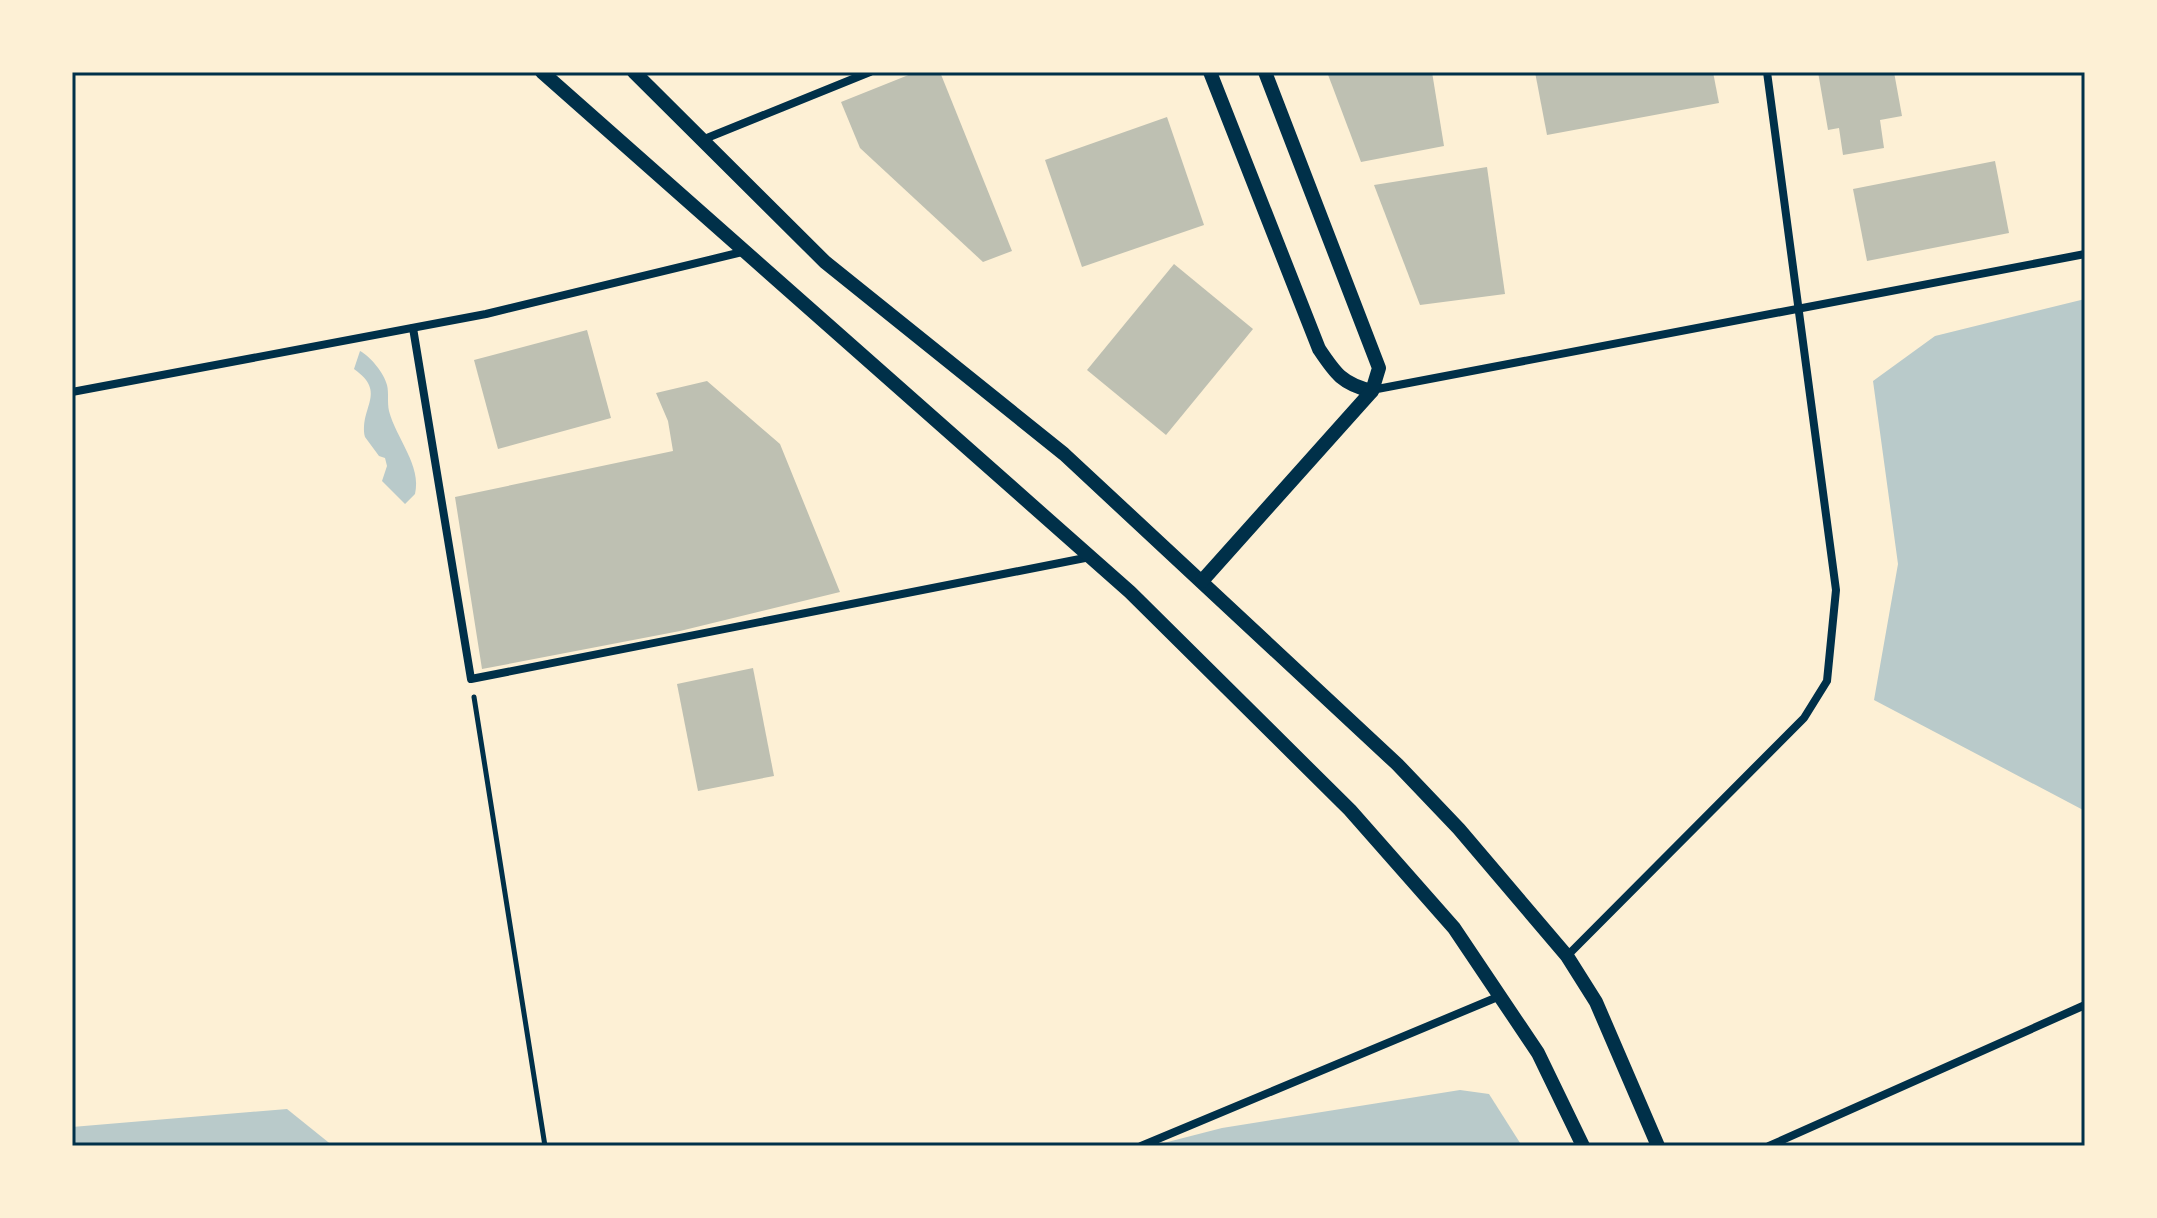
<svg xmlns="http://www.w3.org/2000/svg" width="2157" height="1218" font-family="'Fira Sans',sans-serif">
<rect width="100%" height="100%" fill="#fdf0d5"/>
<g fill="#b9caca">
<polygon points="2085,299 2085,811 1874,700 1898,564 1873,381 1935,336"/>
<path d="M360,351C370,356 384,373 387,385C389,393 387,402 389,411C396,438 422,466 415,494L405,504L382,481L387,466L385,458L379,456L365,437C359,407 388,393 354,369Z"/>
<polygon points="1460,1090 1489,1094 1522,1146 1152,1146 1222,1128"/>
<polygon points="287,1109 333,1146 72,1146 72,1127"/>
</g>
<g fill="#bec0b2">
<polygon points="916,72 940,72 1012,251 983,262 860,148 841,102"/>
<polygon points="1327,72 1432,72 1444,146 1361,162"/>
<polygon points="1535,72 1713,72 1719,103 1547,135"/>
<polygon points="1818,72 1894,72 1902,116 1880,120 1884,148 1843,155 1839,128 1828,130"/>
<polygon points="1167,117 1204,225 1082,267 1045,160"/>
<polygon points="1995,161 2009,233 1867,261 1853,189"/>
<polygon points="1487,167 1505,294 1420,305 1374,185"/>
<polygon points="1174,264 1253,329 1166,435 1087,370"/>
<polygon points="587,330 611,418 498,449 474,360"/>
<polygon points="707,381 780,444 840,592 680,631 482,669 455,497 673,451 668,421 656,393"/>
<polygon points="753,668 774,776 698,791 677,684"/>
</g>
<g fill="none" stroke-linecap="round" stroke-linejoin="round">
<polyline stroke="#003049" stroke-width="5" points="474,697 545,1146"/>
<g stroke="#003049" stroke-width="8">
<polyline points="702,140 870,72"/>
<polyline points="413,328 471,679 1090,557"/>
<polyline points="1372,390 2085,254"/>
<polyline points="72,392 486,314 742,252"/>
<polyline points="1567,956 1804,718 1827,681 1836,590 1767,72"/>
<polyline points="1141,1146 1500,996"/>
<polyline points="1769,1146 2085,1005"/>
</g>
<g stroke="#003049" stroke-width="14">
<polyline points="542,72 1130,592 1350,810 1454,928 1538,1053 1583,1146"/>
<polyline points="634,72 825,262 1064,454 1397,764 1459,829 1567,956 1596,1002 1658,1146"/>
<path d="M1210,72L1319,349C1335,373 1342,384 1372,391"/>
<polyline points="1202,581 1372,391 1379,368 1265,72"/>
</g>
</g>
<rect width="2157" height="1218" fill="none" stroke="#fdf0d5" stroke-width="148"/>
<rect x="74" y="74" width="2009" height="1070" fill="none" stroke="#003049" stroke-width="3"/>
</svg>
